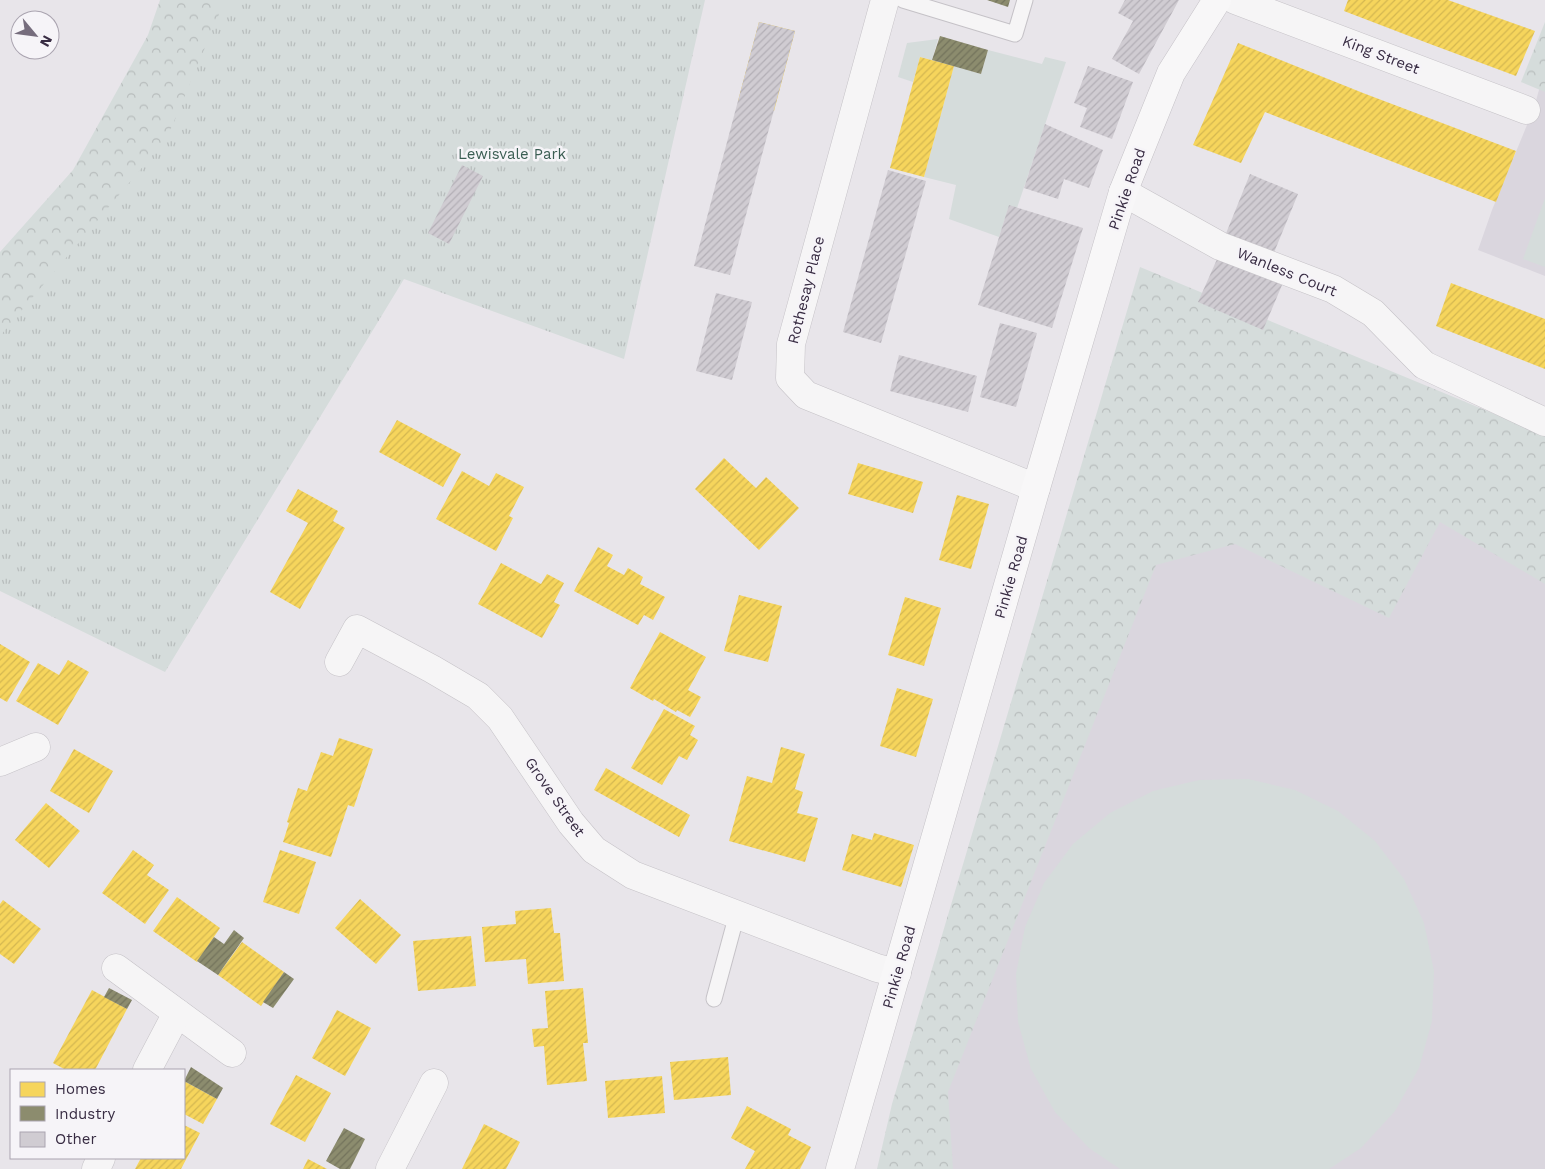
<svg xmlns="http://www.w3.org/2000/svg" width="1545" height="1169" font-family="'Work Sans',sans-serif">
<defs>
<pattern id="forest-crowns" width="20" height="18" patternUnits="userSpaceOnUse" patternTransform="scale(1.25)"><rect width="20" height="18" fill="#d5dcdb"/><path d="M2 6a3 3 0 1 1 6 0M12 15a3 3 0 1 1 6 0" fill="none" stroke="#b8bdbd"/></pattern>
<pattern id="park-tufts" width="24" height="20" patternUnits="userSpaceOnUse" patternTransform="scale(1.25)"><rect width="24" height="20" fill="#d5dcdb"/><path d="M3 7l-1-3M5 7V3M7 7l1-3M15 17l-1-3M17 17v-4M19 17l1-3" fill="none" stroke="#b8bdbd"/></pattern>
<pattern id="homes-hatch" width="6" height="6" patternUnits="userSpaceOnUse" patternTransform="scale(1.25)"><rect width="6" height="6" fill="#f6d55c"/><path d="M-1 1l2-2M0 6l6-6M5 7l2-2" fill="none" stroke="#d4b751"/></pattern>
<pattern id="industry-hatch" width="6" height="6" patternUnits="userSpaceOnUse" patternTransform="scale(1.25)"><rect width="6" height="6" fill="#8c8c6e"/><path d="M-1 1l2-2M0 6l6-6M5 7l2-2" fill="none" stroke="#73735c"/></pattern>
<pattern id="building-hatch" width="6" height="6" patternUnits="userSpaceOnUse" patternTransform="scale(1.25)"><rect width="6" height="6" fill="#d0ccd2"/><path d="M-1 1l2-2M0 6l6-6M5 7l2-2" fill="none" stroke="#b3afb6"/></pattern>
</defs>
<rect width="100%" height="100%" fill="#e8e5ea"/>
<g fill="#dad6de">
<polygon points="1545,68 1545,276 1478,250 1492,210 1534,108"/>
<polygon points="1157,291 1545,450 1545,1169 899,1169"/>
</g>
<g fill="#d5dcdb">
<polygon points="938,39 932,60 920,57 913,82 898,77 907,43"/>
<polygon points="988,50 1042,64 1045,57 1066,62 1017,208 1009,206 999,237 949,219 956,185 924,177 954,66 981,74"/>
<polygon points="1545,198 1545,267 1523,259"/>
<polygon points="1248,779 1295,790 1338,811 1375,841 1404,879 1424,923 1434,971 1432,1021 1419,1068 1395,1111 1361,1148 1329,1169 1120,1169 1089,1148 1055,1112 1031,1069 1018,1022 1016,974 1025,927 1044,883 1073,844 1110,813 1153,791 1199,780"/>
</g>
<g fill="url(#forest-crowns)">
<polygon points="160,0 305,0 0,441 0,252 73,170 148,35"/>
<polygon points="1545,22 1545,92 1521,82"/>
<polygon points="1140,267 1545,435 1545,584 1440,522 1389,618 1235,544 1156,565 948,1092 953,1169 877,1169 892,1104"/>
</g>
<polygon fill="url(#park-tufts)" points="225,0 705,0 624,359 404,279 165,672 0,591 0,336 167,138"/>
<g fill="url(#homes-hatch)">
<polygon points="1348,0 1448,0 1535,31 1516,76 1430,44 1344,11"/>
<polygon points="759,22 795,31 774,111 738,101"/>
<polygon points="1238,43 1363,93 1516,151 1496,202 1265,112 1241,163 1193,145"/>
<polygon points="920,57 954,66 924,177 890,168"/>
<polygon points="1451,283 1545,319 1545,369 1436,326"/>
<polygon points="397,420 461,454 443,487 379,452"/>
<polygon points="724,458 756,488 766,477 799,508 759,550 695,489"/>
<polygon points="858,463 923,482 913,513 848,494"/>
<polygon points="462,471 489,486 496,473 524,487 509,516 513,518 496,551 436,519"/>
<polygon points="298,489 338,511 333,521 345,528 300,609 270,592 308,523 286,511"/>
<polygon points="957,495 989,504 971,569 939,560"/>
<polygon points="598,547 613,555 607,566 624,575 628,568 643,577 640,584 665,597 653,620 644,615 638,625 574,591"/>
<polygon points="501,563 541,584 547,574 564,583 554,602 560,605 542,638 478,604"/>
<polygon points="739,595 782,606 768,662 724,651"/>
<polygon points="905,597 941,608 924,666 888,655"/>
<polygon points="660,632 706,657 688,690 701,697 690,717 677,710 676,712 654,699 653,701 630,688"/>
<polygon points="0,644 30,662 7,702 0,698"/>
<polygon points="68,660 89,672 58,725 16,701 38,663 59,675"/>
<polygon points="897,688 933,699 916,757 880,746"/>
<polygon points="664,709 695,726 690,735 698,740 687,760 679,756 662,785 631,768"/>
<polygon points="339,738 373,749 354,807 348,805 331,857 283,842 289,823 287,822 298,788 307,791 321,752 333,756"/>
<polygon points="781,747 805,754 795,789 803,792 797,813 818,818 805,862 729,841 747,776 772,783"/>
<polygon points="74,749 113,771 89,813 50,791"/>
<polygon points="606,768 690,815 679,837 594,790"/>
<polygon points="46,803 80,831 49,868 15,840"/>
<polygon points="874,833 914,845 901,887 842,870 852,834 872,840"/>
<polygon points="133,850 154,865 147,875 169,890 145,924 102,893"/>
<polygon points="280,850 316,862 299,914 263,902"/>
<polygon points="177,897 220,928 197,962 153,931"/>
<polygon points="360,899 401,935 376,964 335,928"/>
<polygon points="3,900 41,929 14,964 0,954 0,904"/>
<polygon points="551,908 554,933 560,933 564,981 528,984 526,959 485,962 482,927 516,924 515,911"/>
<polygon points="471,936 476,986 418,991 413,941"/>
<polygon points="242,942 284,972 261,1006 218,975"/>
<polygon points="583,988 588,1043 583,1043 587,1081 547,1085 544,1046 534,1047 532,1029 548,1028 545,991"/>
<polygon points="92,990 127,1009 95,1070 66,1070 53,1063"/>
<polygon points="337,1010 371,1028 345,1076 312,1058"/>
<polygon points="728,1057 731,1095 674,1100 670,1062"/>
<polygon points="296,1075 331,1093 305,1142 270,1124"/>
<polygon points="662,1076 665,1113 608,1118 605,1081"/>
<polygon points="184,1081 217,1099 203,1124 184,1114"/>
<polygon points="747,1106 791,1129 788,1135 811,1147 800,1169 745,1169 755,1151 731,1138"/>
<polygon points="484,1124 520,1142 506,1169 462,1169"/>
<polygon points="184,1125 200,1133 181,1169 135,1169 141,1158 184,1158"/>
<polygon points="308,1159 327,1169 303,1169"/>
</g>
<g fill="url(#industry-hatch)">
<polygon points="987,0 1010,0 1008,7"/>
<polygon points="940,36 988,50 981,74 932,60"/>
<polygon points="234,930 244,938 218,975 197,961 214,937 224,944"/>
<polygon points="284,972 294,979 273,1008 263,1002"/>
<polygon points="109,988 132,1000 127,1009 104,997"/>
<polygon points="191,1067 223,1088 217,1099 184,1081"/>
<polygon points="344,1128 365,1139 350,1169 340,1169 326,1161"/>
</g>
<g fill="url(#building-hatch)">
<polygon points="1125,0 1179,0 1139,74 1112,59 1133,21 1118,13"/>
<polygon points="759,22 795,31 730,275 694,266"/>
<polygon points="1088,66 1133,82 1112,139 1080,127 1087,108 1074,103"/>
<polygon points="1045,124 1103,150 1089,188 1064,179 1058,199 1024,188"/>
<polygon points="462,165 483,176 449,244 428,233"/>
<polygon points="888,170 926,181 881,343 843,332"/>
<polygon points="1250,174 1298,194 1273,255 1225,236"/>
<polygon points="1009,205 1083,228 1052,328 978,305"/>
<polygon points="1218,257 1282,285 1263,330 1198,302"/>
<polygon points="716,293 752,302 732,380 696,371"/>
<polygon points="1000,323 1037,333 1016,407 980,397"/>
<polygon points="899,355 977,376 968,412 890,391"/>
</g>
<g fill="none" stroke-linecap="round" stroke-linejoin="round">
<defs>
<g id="service">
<polyline points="903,0 1015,34 1025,0"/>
<polyline points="714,999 737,914"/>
</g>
<g id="minor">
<polyline points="885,0 791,344 790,378 806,395 1036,488"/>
<polyline points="1235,0 1526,110"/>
<polyline points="1123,192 1220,246 1333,289 1373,313 1424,365 1545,422"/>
<polyline points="339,662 357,629 432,669 478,696 500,718 571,823 594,850 633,875 877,968 897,973"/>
<polyline points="0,762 36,747"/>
<polyline points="116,968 232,1053"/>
<polyline points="147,1070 177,1013"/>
<polyline points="96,1169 101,1158"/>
<polyline points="390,1169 434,1083"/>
</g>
<polyline id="secondary" points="840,1169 1036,488 1123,192 1171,73 1217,0"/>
</defs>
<use href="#service" stroke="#c5c2c7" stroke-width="17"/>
<use href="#minor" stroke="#c5c2c7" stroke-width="29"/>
<use href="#secondary" stroke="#c5c2c7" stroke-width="29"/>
<use href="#service" stroke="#f6f5f6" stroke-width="15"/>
<use href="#minor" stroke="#f6f5f6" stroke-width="28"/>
<use href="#secondary" stroke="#f8f7f8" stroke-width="28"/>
</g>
<g text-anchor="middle" stroke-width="5" stroke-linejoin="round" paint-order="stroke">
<g font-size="15" fill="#382c43" stroke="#f6f4f8">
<text transform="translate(1381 55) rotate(21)" y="5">King Street</text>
<text transform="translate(1127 189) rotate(-71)" y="5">Pinkie Road</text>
<text transform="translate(1287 272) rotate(22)" y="5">Wanless Court</text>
<text transform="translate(806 290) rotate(-76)" y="5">Rothesay Place</text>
<text transform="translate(1011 577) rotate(-74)" y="5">Pinkie Road</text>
<text transform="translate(555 797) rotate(55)" y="5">Grove Street</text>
<text transform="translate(899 967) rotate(-74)" y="5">Pinkie Road</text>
</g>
<g font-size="15" fill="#3b5e53" stroke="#f6f4f8">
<text x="512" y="159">Lewisvale Park</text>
</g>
</g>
<rect x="10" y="1069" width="175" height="90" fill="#f6f4f8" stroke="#aaa4b0"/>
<rect x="20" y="1082" width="25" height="15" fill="#f6d55c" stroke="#aaa4b0"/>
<text x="55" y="1094" font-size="15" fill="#382c43">Homes</text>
<rect x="20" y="1106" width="25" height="15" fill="#8c8c6e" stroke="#aaa4b0"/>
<text x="55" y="1119" font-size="15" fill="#382c43">Industry</text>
<rect x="20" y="1132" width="25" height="15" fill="#d0ccd2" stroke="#aaa4b0"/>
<text x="55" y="1144" font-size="15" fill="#382c43">Other</text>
<g transform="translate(35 35) rotate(119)"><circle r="24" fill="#f6f4f8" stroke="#aaa4b0"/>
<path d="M0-4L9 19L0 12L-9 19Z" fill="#766d7d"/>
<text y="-8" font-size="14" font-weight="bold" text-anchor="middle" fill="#382c43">N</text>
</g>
</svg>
